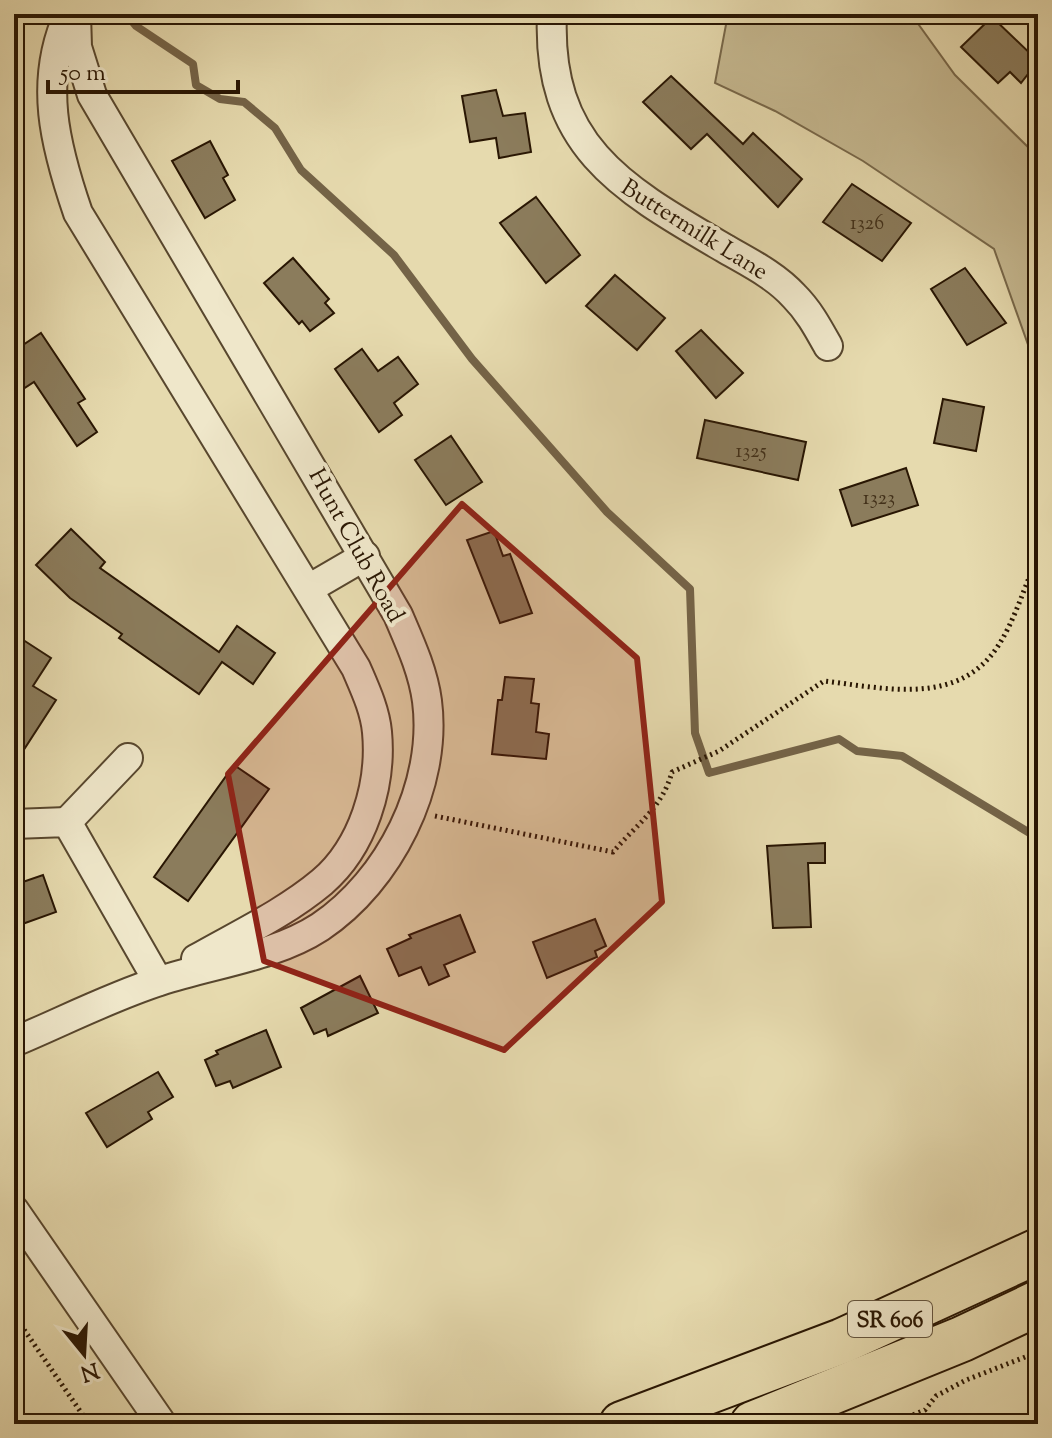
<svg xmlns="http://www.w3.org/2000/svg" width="1052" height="1438" font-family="'Sorts Mill Goudy',serif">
<rect width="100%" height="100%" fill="#e6daae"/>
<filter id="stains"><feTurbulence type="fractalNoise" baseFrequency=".0025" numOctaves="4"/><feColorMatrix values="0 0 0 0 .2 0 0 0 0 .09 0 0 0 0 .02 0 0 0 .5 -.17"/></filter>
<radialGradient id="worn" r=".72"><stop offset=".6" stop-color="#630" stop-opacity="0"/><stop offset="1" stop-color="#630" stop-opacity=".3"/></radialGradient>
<polygon fill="#c6b991" stroke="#78684a" stroke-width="2" points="728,14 911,14 955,75 1038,157 1038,354 1031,353 994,249 863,161 775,111 715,83"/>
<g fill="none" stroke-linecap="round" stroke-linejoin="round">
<polyline stroke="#746347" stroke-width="8" points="126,14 136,26 193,64 196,85 220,99 244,102 275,128 301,170 394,255 472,359 607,512 690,589 695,733 709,773 839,739 857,751 902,756 1038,838"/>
</g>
<g fill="#8b7c5c" stroke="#291603" stroke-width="2">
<polygon points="992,17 1038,61 1021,83 1010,72 998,83 961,47"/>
<polygon points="671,76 743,144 753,133 802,179 778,207 707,134 691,149 643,102"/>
<polygon points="496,90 503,116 525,113 531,152 499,158 496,138 470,142 462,96"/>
<polygon points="210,141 228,175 223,178 235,200 205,218 172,161"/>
<polygon points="852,184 911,223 882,261 823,222"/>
<polygon points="536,197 580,255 546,283 500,223"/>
<polygon points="293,258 329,299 325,303 334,313 310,331 302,321 299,324 264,283"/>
<polygon points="965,268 1006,323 967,345 931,289"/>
<polygon points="615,275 665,318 637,350 586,306"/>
<polygon points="701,330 743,373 716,398 676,351"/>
<polygon points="41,333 85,399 78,403 97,432 77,446 34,382 14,395 14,351"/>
<polygon points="362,349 378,371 398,357 418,384 394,403 402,415 379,432 335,369"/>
<polygon points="943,399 984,407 976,451 934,443"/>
<polygon points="705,420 806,442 798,480 697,458"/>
<polygon points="451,436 482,482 446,505 415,460"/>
<polygon points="906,468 918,505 852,526 840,490"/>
<polygon points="71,529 105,562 100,568 219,652 237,626 275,653 253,684 222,662 199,694 119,638 122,634 70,598 36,565"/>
<polygon points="494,531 503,556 510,554 532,613 500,623 467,540"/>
<polygon points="14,634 51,658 33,686 56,700 14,765"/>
<polygon points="505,677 534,679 531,703 539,704 536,732 549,734 546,759 492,754 498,700 502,700"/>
<polygon points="234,765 269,789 188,901 154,877"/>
<polygon points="825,843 825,863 808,863 811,927 773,928 767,846"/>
<polygon points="43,875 56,912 14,927 14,885"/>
<polygon points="460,915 475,952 444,965 449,976 429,985 421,967 399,976 387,949 411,938 409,935"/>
<polygon points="595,919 606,946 595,951 597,957 547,978 533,942"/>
<polygon points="360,976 378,1013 328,1036 326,1029 314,1034 301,1008"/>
<polygon points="266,1030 281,1067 233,1088 230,1081 216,1086 205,1060 218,1054 216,1051"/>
<polygon points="158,1072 173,1097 148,1112 152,1119 107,1147 86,1113"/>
</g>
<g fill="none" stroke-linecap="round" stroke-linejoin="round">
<defs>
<g id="street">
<path d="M69,14C38,81 55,146 78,213L356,668C365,689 375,710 377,732C382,785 363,847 322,882C285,913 238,935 196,959"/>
<path d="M552,14C546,147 623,189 724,248C748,262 775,275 794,296C809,311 818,328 828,346"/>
<polyline points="310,588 365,556"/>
<polyline points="67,822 128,758"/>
<polyline points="14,824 67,822 158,981"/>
<path d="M14,1042C62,1022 110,997 160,981C211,964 274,957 320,927C389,881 438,785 427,701C423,671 410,643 398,615L92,95L77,47L76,14"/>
<polyline points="14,1210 162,1424"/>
</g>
<g id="primary">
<polyline points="622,1424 842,1341 1038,1251"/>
<polyline points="753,1424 962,1339 1038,1303"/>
</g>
</defs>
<use href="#street" stroke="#58472e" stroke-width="32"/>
<use href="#primary" stroke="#291603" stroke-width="48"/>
<g stroke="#291603" stroke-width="5" stroke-dasharray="2 4" stroke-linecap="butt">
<path d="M435,816L613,852C637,824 662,808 672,772L719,751L824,681C885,688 958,707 998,646C1015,620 1025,585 1038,556"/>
<polyline points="14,1315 89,1424"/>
<polyline points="891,1424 925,1410 936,1396 966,1380 1038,1352"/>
</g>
<use href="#street" stroke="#efe7ca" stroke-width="28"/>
<use href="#primary" stroke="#e6daae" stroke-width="44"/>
</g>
<path fill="#8f2418" fill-opacity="0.2" stroke="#8f2418" stroke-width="6" stroke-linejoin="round" d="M462,504L637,658L662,902L504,1050L264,961L228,774Z"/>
<g text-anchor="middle" stroke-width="8" stroke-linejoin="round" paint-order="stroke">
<g font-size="20" fill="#423019">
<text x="867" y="229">1326</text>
<text x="751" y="457">1325</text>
<text x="879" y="504">1323</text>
</g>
<rect fill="#efe7ca" stroke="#64553f" stroke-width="2" x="848" y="1301" width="84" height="36" rx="6"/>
<g font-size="22" font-weight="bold" fill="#291603">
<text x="890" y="1327">SR 606</text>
</g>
<g font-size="24" fill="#291603" stroke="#efe7ca">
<text transform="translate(695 229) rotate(32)" y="8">Buttermilk Lane</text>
<text transform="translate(357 545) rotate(61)" y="8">Hunt Club Road</text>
</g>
</g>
<rect width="1052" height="1438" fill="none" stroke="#e6daae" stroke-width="48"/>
<rect x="16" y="16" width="1020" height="1406" fill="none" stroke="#291603" stroke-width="4"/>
<rect x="24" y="24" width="1004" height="1390" fill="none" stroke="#291603" stroke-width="2"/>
<g transform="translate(84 1354) rotate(162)" stroke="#efe7ca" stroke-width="6" paint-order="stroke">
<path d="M0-6L14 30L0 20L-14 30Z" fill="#291603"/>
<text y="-12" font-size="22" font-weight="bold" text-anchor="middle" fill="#291603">N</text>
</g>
<path d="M48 80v12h190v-12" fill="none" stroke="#291603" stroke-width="4"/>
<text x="60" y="80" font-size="24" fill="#291603" stroke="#efe7ca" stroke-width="6" paint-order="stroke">50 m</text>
<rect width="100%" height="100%" filter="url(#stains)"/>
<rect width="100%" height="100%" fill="url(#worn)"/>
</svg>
